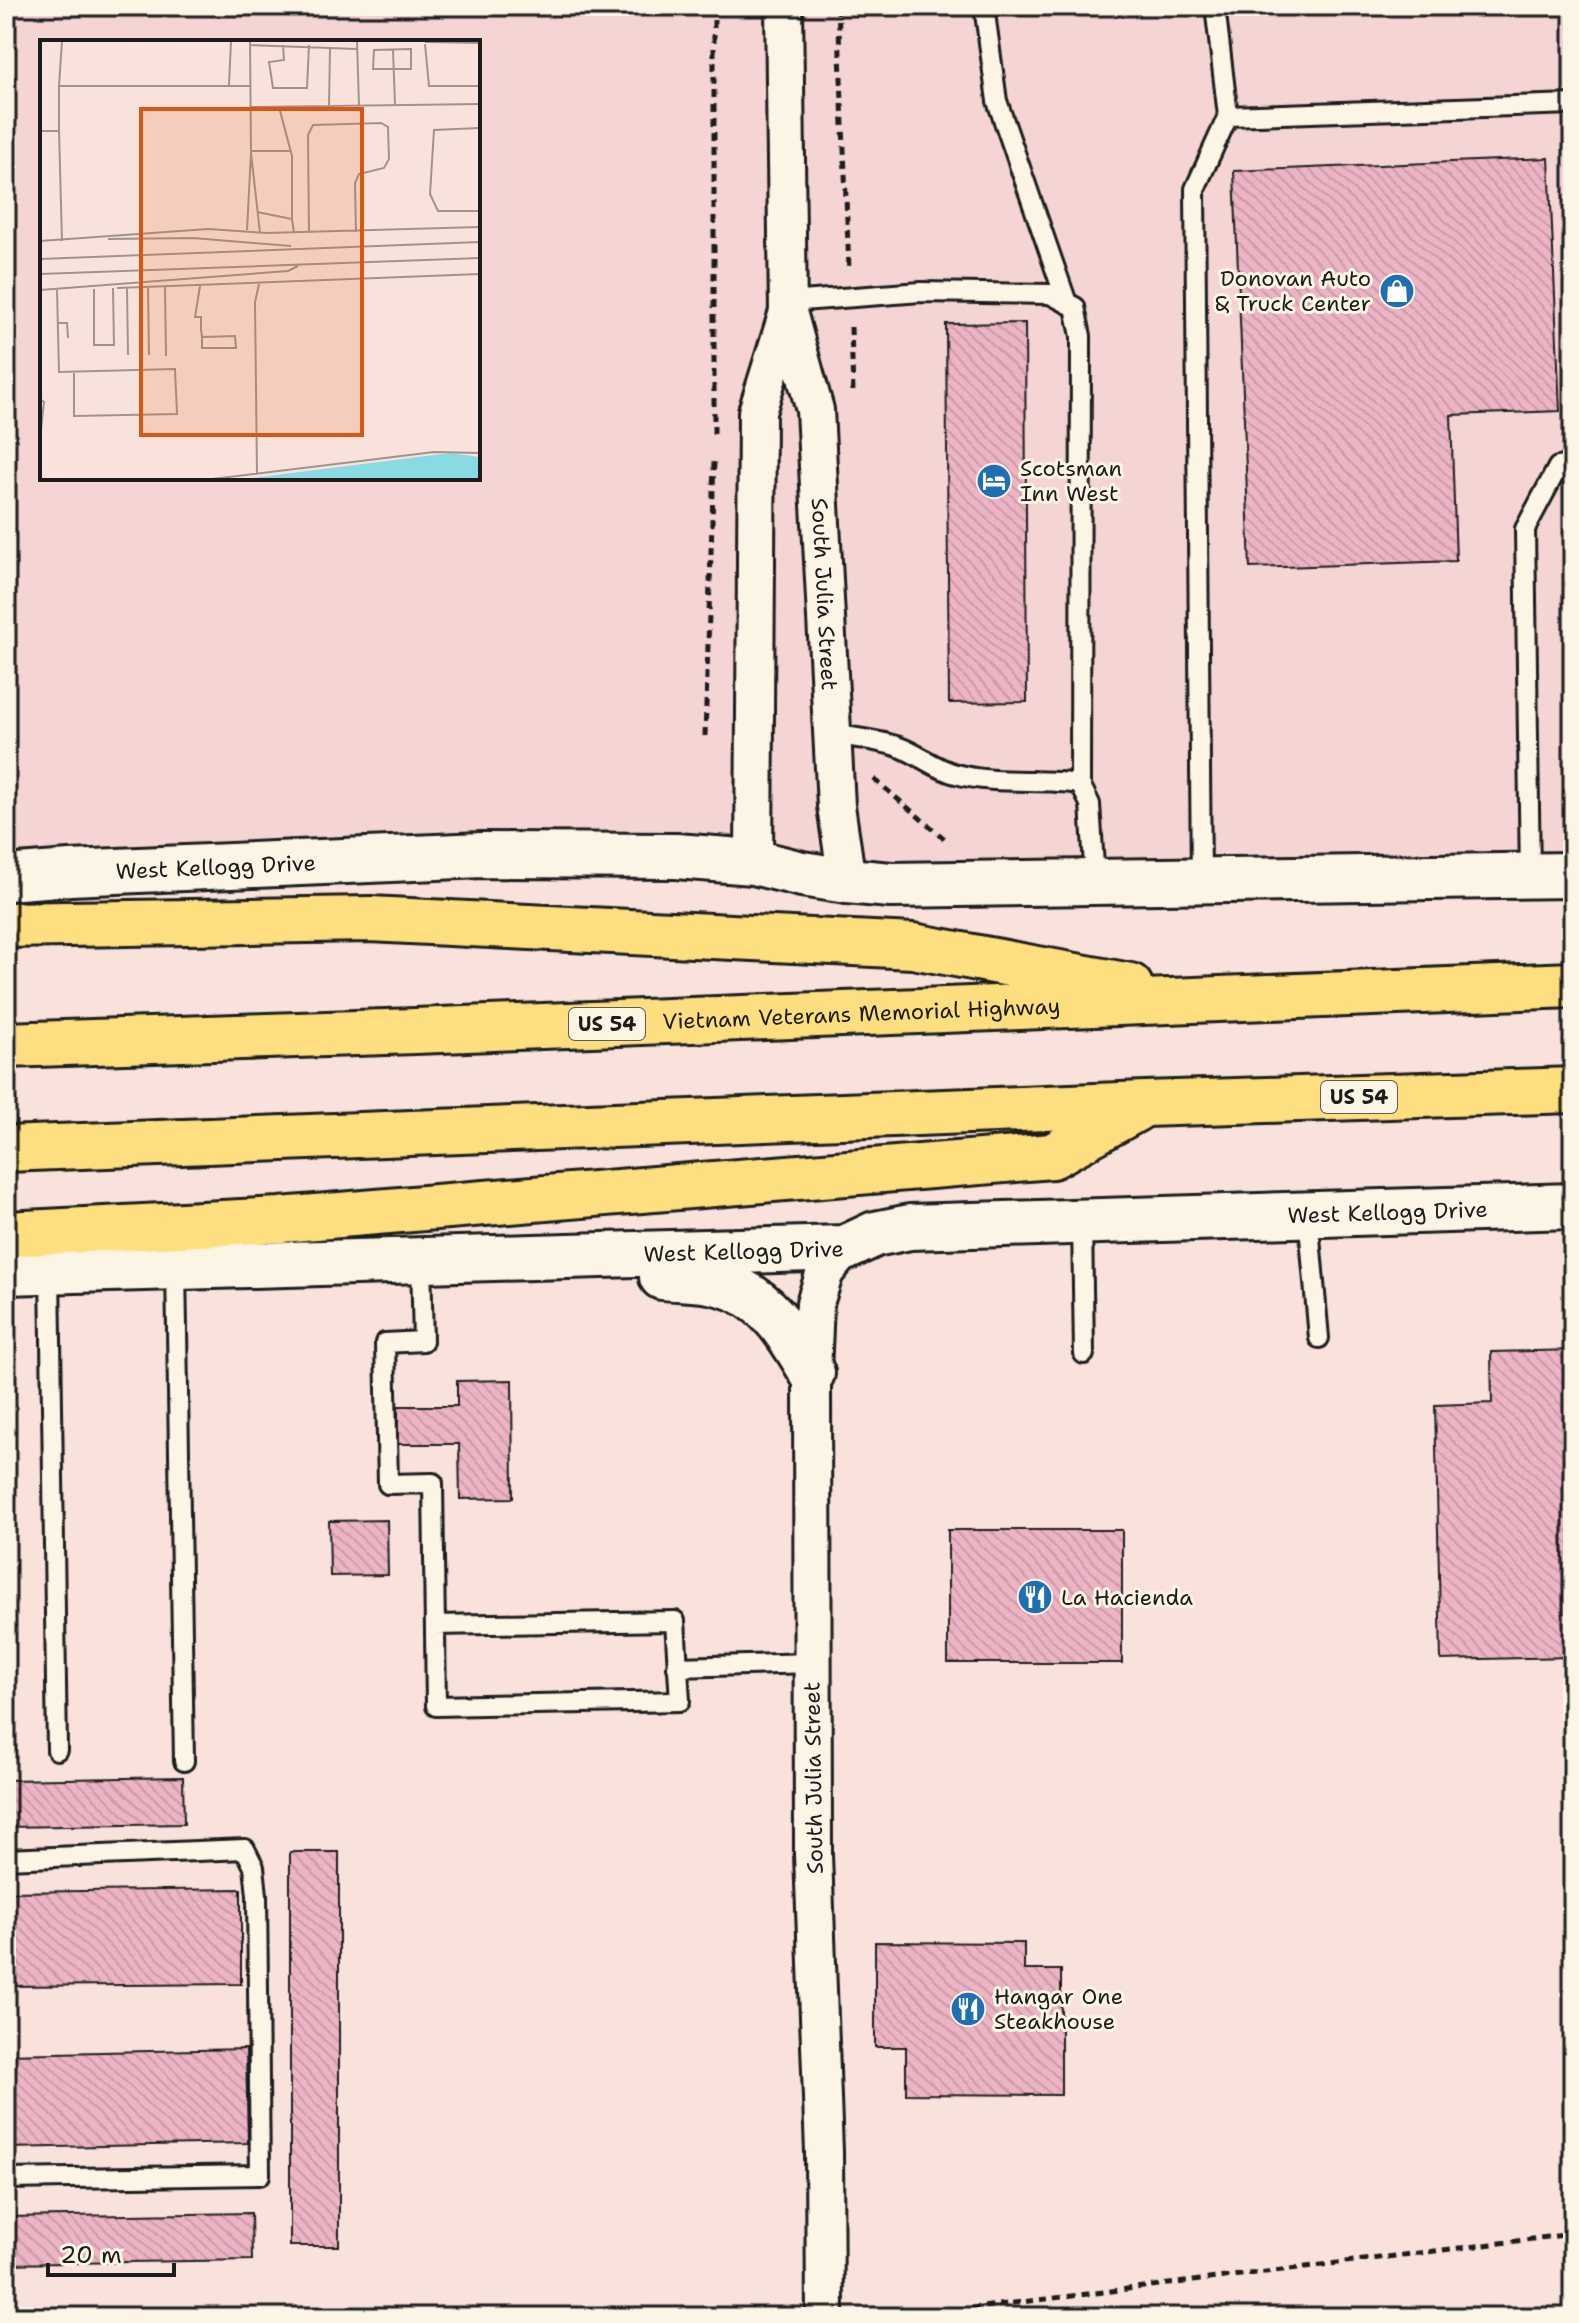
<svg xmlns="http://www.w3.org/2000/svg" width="1579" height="2323" font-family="'Shantell Sans',sans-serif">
<defs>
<pattern id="building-back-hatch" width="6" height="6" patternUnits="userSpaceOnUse" patternTransform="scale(2)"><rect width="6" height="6" fill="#edb4c4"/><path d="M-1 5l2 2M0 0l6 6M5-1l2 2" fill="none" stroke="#cb9aa8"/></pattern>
</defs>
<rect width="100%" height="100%" fill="#f8e2db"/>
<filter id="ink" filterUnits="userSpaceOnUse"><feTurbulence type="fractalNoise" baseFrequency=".0125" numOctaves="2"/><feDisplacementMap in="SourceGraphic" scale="16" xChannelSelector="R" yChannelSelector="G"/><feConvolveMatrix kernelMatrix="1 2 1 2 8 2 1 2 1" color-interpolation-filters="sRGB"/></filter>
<g filter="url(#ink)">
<path fill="#f5d4d4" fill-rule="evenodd" d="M6,6H1573V873L754,862L6,881ZM42,42H478V478H42Z"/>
<g fill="url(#building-back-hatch)" stroke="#1c1c1c" stroke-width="2">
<polygon points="1549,158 1560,411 1451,415 1456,561 1250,568 1234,171"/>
<polygon points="1025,323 1027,702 949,703 946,324"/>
<polygon points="1573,1350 1573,1657 1441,1660 1435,1405 1492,1403 1491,1352"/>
<polygon points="512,1380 513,1498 460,1499 459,1444 398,1444 398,1406 457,1406 457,1381"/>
<polygon points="387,1520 388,1575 330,1576 329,1521"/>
<rect x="948" y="1530" width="174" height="133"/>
<polygon points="183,1777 184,1824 6,1827 6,1780"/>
<rect x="290" y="1852" width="49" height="394"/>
<polygon points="241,1889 241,1984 6,1986 6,1892"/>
<polygon points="875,1942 1024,1943 1024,1970 1061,1970 1061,2095 906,2094 906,2047 875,2047"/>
<polygon points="246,2049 248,2143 6,2148 6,2054"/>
<polygon points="251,2213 252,2260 6,2264 6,2217"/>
</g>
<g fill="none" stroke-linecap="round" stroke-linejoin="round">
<defs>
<g id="service">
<polyline points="984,6 997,101 1067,303"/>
<polyline points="1215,6 1228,116"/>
<polyline points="788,302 921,292 1050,294 1075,307 1081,336 1080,784"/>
<path d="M832,734C854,738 878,740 899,747C919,754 935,769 956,774C996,785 1039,778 1080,784L1090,804L1095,882"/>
<polyline points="1530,876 1525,529 1558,467 1573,464"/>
<polyline points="1201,880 1195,189 1228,116 1573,104"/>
<polyline points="1308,1215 1319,1338"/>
<polyline points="1082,1222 1084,1354"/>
<path d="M421,1261L423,1341L385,1343L388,1484L433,1483C434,1557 435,1631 436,1706L680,1701L675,1621L435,1625"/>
<polyline points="176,1268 184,1761"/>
<polyline points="50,1271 57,1750"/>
<polyline points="677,1667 812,1663"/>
<polyline points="6,1859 245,1849 254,1867 257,1895 260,2175 6,2179"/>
</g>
<g id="minor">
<path id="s1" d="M784,6L788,312L815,410L836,806L847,881"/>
<polyline points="754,862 757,412 788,312"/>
<polyline points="825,2317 824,2152 813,1855 812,1373 815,1303 825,1272 845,1248"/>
</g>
<g id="secondary">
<path id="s2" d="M6,878L70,873L482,855L676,856L754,862L802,874L847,881L891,885L1573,875"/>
<path id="s3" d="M6,1272L845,1248L875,1234L910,1227L1573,1206"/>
<path d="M662,1277C681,1279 701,1278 719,1283C766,1294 790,1335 812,1373"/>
</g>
<g id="motorway">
<polyline points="6,925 370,919 913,946 1130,986"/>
<path id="s4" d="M6,1045L415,1031L1573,985"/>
<polyline points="6,1149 1145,1104 1573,1090"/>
<polyline points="6,1234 280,1220 1052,1156 1136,1109"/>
</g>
</defs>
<use href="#service" stroke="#1c1c1c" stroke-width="24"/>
<use href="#minor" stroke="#1c1c1c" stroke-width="42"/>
<use href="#secondary" stroke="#1c1c1c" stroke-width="50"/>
<use href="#motorway" stroke="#1c1c1c" stroke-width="50"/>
<g stroke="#1c1c1c" stroke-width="5" stroke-dasharray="8 6" stroke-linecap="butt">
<polyline points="714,6 714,435"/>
<polyline points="838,6 849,269"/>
<polyline points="851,327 853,393"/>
<polyline points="705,736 714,461"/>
<polyline points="874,779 946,840"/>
<polyline points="901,2317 1573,2234"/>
</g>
<use href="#service" stroke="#fcf5e5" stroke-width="18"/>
<use href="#minor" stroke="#fcf5e5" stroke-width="36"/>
<use href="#secondary" stroke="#fcf5e5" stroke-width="44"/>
<use href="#motorway" stroke="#fedf80" stroke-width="44"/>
</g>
</g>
<defs>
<symbol id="shop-disc" viewBox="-11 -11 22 22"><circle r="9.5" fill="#1f6fb2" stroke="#fcf5e5"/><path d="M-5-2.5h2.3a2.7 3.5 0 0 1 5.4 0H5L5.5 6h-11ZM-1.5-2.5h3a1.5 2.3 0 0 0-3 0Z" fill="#fff"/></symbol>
<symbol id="hotel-disc" viewBox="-11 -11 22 22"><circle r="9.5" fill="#1f6fb2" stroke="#fcf5e5"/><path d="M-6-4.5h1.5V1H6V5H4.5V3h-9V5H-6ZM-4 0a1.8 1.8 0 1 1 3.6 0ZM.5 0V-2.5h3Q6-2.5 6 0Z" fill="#fff"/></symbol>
<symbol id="restaurant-disc" viewBox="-11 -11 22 22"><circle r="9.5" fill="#1f6fb2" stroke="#fcf5e5"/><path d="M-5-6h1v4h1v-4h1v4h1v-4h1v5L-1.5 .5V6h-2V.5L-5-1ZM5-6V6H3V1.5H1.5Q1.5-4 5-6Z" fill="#fff"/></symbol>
</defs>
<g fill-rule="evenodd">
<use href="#shop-disc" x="1377" y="271" width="40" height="40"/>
<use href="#hotel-disc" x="974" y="461" width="40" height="40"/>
<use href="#restaurant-disc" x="1015" y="1577" width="40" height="40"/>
<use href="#restaurant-disc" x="948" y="1989" width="40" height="40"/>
</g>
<g text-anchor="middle" stroke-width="6" stroke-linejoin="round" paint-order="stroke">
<g fill="#fcf5e5" stroke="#5f5d58" stroke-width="2">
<rect x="569" y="1008" width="76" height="32" rx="6"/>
<rect x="1321" y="1081" width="76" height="32" rx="6"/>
</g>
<g font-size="20" font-weight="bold" fill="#1c1c1c">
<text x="607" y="1031">US 54</text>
<text x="1359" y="1104">US 54</text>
</g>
<g font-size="22" fill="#1c1c1c" stroke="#fcf5e5" text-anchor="start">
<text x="1371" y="286" text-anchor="end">Donovan Auto<tspan x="1371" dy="25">&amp; Truck Center</tspan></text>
<text x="1020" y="476">Scotsman<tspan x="1020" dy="25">Inn West</tspan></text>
<text x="1061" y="1605">La Hacienda</text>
<text x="994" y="2004">Hangar One<tspan x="994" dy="25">Steakhouse</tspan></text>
</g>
<g font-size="22" fill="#1c1c1c" stroke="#fcf5e5">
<text dy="8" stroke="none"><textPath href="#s1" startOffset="592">South Julia Street</textPath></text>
<text dy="8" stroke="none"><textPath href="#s2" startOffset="210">West Kellogg Drive</textPath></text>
<text dy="8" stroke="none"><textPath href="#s4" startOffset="856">Vietnam Veterans Memorial Highway</textPath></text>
<text dy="8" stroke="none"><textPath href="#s3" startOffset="1386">West Kellogg Drive</textPath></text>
<text dy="8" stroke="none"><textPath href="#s3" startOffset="738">West Kellogg Drive</textPath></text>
<text transform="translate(813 1778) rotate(-91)" y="8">South Julia Street</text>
</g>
</g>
<g transform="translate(40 40)">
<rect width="440" height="440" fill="#f8e2db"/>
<path d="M410,413L440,417V439H205Z" fill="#8adae3"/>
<path fill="none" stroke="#a0938f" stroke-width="2" d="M210,1L211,113L220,193M317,1L319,66M385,2L440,3M385,4L389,46H440M210,5L317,9M243,5L244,20L229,22L233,48H267L269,5M371,9V29H333L334,10ZM353,10L355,65M189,45L191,1M19,46L22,1M289,66L290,8M211,67L440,64M239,67L252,116V179M440,88L394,90L390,154L398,171H440M0,91H19V46H210M19,91L22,201M211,111H251M217,172L252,179L254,193M207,190L211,113M269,192L268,95L273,85L341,83L348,87L349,119L344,128L319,134L315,143L316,192M68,199L153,198L251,206M0,201L168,189L226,193L440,187M0,219L440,202M0,234L440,218M160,246L155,277H161V289L162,297V308H196L195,296L162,297M108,247L109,315M125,247L126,316M77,248L440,234M87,248L88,315M54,249V305H74L73,248M0,250L248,231L258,226M17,250L19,332L135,329L137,374L34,376V333M18,283H27L28,298M0,359L4,362L0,399M217,434L215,262L219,244M172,439L394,412L440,413"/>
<path fill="#de560d" fill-opacity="0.15" stroke="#de560d" stroke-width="4" d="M101,69H322V395H101Z"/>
<rect width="440" height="440" fill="none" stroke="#1c1c1c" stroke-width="4"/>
</g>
<rect width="1579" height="2323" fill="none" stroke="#fcf5e5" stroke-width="32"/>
<rect x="16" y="16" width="1547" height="2291" fill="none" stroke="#1c1c1c" stroke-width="3" filter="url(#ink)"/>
<path d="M48 2263v12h126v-12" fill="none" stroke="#1c1c1c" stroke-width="4"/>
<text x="60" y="2263" font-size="24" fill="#1c1c1c" stroke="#fcf5e5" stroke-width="6" paint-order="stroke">20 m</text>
</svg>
